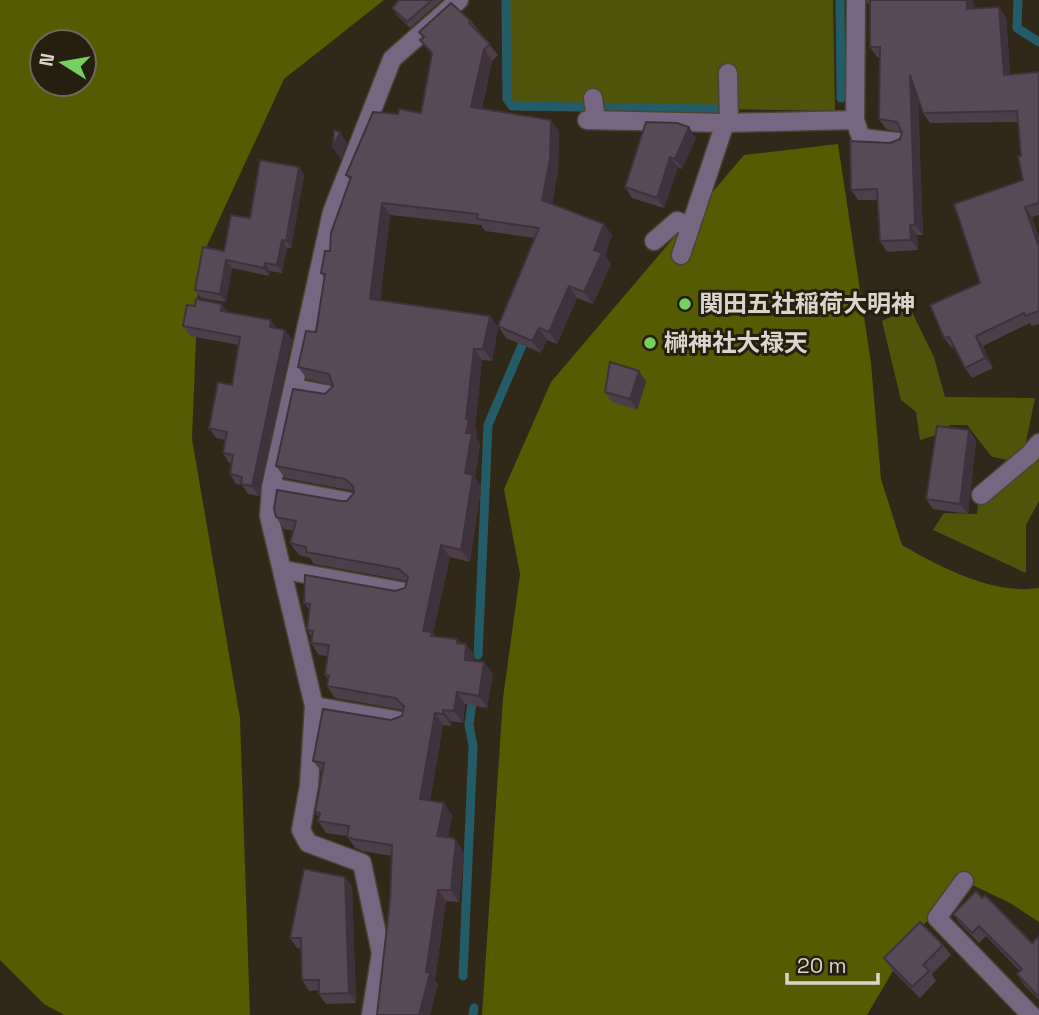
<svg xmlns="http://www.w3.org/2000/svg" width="1039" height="1015" font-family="'Space Grotesk','Noto Sans JP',sans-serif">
<rect width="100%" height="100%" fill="#302819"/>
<g fill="#4e550b">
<polygon points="509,0 833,0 835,111 509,105"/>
<polygon points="910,308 934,357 945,397 1035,398 1024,452 1014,461 992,457 967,425 950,425 947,432 920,440 916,412 901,400 882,321"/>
<polygon points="1039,451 1039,501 1026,525 1026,573 933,530 944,513 977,514 978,501"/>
</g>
<g fill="#545b00" fill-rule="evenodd">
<path d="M0,0H384L284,79L199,263L192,439L240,718L250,1015H64L44,1004L0,960ZM42,42H84V84H42Z"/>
<path d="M838,144L871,363L881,479L902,545C942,568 993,595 1039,588V922L1010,903L964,881L914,935L867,1015H482L503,698L520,574L504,489L551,382L744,155Z"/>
</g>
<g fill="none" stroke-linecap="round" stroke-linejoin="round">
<g stroke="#235c67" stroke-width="9">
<polyline points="506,0 507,99 512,106 718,109"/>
<polyline points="840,0 841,98"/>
<polyline points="1018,0 1017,28 1039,42"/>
<polyline points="478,655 488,425 526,336"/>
<polyline points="463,976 473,746 469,725 473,695"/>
<polyline points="473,1015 474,1008"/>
</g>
<defs>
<g id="minor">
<polyline points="728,73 729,123"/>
<polyline points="593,98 596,120"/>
<polyline points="587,120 725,123 855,120 856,0"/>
<polyline points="855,120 861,138 898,142"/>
<polyline points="654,241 677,221 690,226"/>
<polyline points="681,255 725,123"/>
<polyline points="294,388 330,395"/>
<polyline points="271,487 351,502"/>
<polyline points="981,495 1030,454 1039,443"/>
<polyline points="284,570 405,592"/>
<polyline points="314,706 401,721"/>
<polyline points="964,881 937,918 1031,1015"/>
<polyline points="371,1015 381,953 362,863 308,843 301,830 309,786 314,706 269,516 271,487 332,212 392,59 459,0"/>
</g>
</defs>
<use href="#minor" stroke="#4b4435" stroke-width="21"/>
<use href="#minor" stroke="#776681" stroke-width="18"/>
</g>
<g fill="#4c3f4a">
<polygon points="399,0 442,0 410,28 396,14 392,8"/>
<polygon points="865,0 973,0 974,9 1006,17 1010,74 1039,72 1039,215 1032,217 1039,237 1039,324 1032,326 1030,323 983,346 993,368 972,378 965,368 954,347 952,348 944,338 980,283 1023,180 1018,122 930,123 923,113 918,98 923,235 917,235 918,250 887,252 880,241 878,200 858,200 851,190 890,143 900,139 902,132 886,129 879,119 879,57 877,57 870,47 870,6"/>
<polygon points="471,21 498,55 492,61 482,108 551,120 559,132 558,170 552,204 612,235 605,256 611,264 593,304 577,298 557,344 547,340 541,353 506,338 498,326 535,238 485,231 481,225 390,215 380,301 490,316 498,328 492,361 482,360 475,427 477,431 476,438 480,445 475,477 481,487 470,562 450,557 433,633 436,637 457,639 460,643 466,644 475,656 474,661 484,662 493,674 487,708 465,704 463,723 451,721 451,726 443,725 430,801 452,815 448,837 456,841 464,853 459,902 446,901 435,980 438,984 430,1015 390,900 392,856 362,851 355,848 347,836 326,833 318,821 319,818 315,812 322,773 313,761 402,716 403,710 335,698 327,686 328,679 325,675 328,656 319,655 311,643 312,637 307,630 310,611 304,603 395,591 405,588 407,581 314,564 310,558 299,555 290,543 294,531 284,529 276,517 347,501 354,493 354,491 285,478 276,466 325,394 333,386 332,385 307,379 298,367 316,332 325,279 321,273 330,251 350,181 346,175 398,114 421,113 432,55 420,40 423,38 419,32"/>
<polygon points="696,138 682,169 678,167 664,208 632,198 625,187"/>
<polygon points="299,167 304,175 291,248 287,248 282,273 270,271 269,276 232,268 226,302 201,298 195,290 224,251 250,218"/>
<polygon points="228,312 277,328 292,339 259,496 248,494 242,485 236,484 230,474 232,463 229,463 223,453 225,440 216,438 209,428 232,385 239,345 190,336 183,326"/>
<polygon points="639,371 646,382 637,410 612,402 605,392"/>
<polygon points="969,430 976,441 968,514 933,509 926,499"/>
<polygon points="345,877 352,887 356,1003 326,1004 319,994 319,990 309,991 302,980 301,948 297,948 290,938"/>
<polygon points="982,898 1032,943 1039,936 1039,1000 1024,985 1017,974 1020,971 986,936 979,943 960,924 953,914"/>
<polygon points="943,945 951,955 932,974 936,981 920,998 891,969 884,958"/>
</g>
<g fill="#3e333c">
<polygon points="967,0 973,0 974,19 967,9"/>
<polygon points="999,7 1006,17 1011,85 1004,75"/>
<polygon points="484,49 492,61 479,118 471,107"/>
<polygon points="910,75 917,86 923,235 915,225"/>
<polygon points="551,120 559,132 558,170 550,212 542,200"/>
<polygon points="689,127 696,138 682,169 675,159"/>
<polygon points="340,132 347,143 341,159 333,148"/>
<polygon points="670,157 678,167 664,208 657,198"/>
<polygon points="299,167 304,175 291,248 286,241"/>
<polygon points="382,203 390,215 379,311 370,299"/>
<polygon points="1025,207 1032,217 1039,237 1039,247"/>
<polygon points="604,224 612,235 605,256 611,264 593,304 584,292 594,250"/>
<polygon points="910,225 917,235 918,250 911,240"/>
<polygon points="282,240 287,248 282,273 277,265"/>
<polygon points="226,260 232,268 226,302 220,294"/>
<polygon points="265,263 270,271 269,276 264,268"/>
<polygon points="569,286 577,298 557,344 549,332"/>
<polygon points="222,304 229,314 221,311"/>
<polygon points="490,316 498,328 492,361 483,349"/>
<polygon points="271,320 278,330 270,327"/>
<polygon points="539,328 547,340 541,353 532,341"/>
<polygon points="285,330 292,339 259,496 252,486"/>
<polygon points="976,336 983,346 993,368 985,358"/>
<polygon points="474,349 482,360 475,427 477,431 476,438 480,445 475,477 481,487 470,562 461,550 465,473 466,419"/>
<polygon points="639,371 646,382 637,410 630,399"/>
<polygon points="969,430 976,441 968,514 960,504"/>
<polygon points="441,545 450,557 433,633 440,643 423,631"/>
<polygon points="466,644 475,656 473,672 465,660"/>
<polygon points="484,662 493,674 487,708 479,696"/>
<polygon points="457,692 465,704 463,723 454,711"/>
<polygon points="443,710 451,721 451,726 443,714"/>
<polygon points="435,713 443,725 428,811 420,799"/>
<polygon points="444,803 452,815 446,848 437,836"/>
<polygon points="456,841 464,853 459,902 451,890"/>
<polygon points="345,877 352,887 356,1003 349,993"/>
<polygon points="438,890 446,901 435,980 438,984 430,1015 419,1015 426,972"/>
</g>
<g fill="#584956" stroke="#3e333c" stroke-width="2">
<polygon points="399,0 432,0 407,22 392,8"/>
<polygon points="870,0 967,0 967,9 999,7 1004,75 1039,72 1039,203 1025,207 1039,247 1039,311 1025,316 1024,313 976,336 985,358 965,368 949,337 944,338 930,305 980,283 954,204 1023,180 1018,156 1021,156 1017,111 923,113 910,75 915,225 910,225 911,240 880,241 877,189 851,190 850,141 890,143 900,139 902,132 897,122 879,119 880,47 870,47"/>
<polygon points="451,3 471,21 469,23 490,44 484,49 471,107 551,120 550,159 542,200 604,224 594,250 602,253 584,292 569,286 549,332 539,328 532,341 498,326 539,228 477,219 478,214 382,203 370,299 490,316 483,349 474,349 466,419 469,419 466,433 472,433 465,473 473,475 461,550 441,545 423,631 432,632 431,636 457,639 457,643 466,644 465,660 484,662 479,696 457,692 454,711 443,710 443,714 435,713 420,799 444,803 437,836 453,838 456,841 451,890 438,890 426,972 430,973 419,1015 377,1015 390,900 392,845 353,839 347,837 349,826 318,821 320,813 315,812 324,763 313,761 323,709 391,720 402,716 404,706 395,698 327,686 329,675 325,675 329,645 311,643 313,631 307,630 310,604 304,603 305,575 395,591 405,588 408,577 399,569 306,552 306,547 290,543 296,521 276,517 274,509 277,490 341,501 347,501 354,493 353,486 345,479 276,466 293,389 325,394 333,386 329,374 298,367 306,331 316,332 325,274 321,273 325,251 330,251 331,233 351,177 346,175 373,112 398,114 399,109 421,113 432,53 420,40 424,37 419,32"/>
<polygon points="646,122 677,123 689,127 675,159 670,157 657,198 625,187"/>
<polygon points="334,130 340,132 333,148"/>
<polygon points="260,160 299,167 286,241 282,240 277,265 265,263 264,268 226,260 220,294 195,290 203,247 224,251 231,215 250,218"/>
<polygon points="196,299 222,304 221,311 271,320 270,327 285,330 252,486 241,484 242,477 230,474 233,455 223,453 227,432 209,428 218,382 232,385 240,337 183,326 187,305 195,306"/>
<polygon points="610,362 639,371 630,399 605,392"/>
<polygon points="937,426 969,430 960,504 926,499"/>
<polygon points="304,869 345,877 349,993 319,994 319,980 302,980 301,938 290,938"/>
<polygon points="976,891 982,898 985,895 1032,943 1039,936 1039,997 1017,974 1022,969 979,926 972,933 953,914"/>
<polygon points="920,922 943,945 923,965 929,971 912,987 884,958"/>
</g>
<g fill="#73d25d" stroke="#261e0f" stroke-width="2.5">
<circle cx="685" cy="304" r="7"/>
<circle cx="650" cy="343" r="7"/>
</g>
<g text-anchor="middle" stroke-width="6" stroke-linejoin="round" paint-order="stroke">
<g font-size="24" font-weight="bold" fill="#dad5cb" stroke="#261e0f" text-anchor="start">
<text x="699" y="312">関田五社稲荷大明神</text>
<text x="664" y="351">榊神社大禄天</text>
</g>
</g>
<g transform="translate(63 63) rotate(281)"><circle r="33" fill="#261e0f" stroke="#6e675a" stroke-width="2"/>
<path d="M0-5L12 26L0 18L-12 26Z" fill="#73d25d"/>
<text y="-10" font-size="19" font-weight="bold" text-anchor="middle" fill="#dad5cb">N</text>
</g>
<path d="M787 973v10h91v-10" fill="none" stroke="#dad5cb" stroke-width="3.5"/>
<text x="797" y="973" font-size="21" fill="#dad5cb" stroke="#261e0f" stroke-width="5" paint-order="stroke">20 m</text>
</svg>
